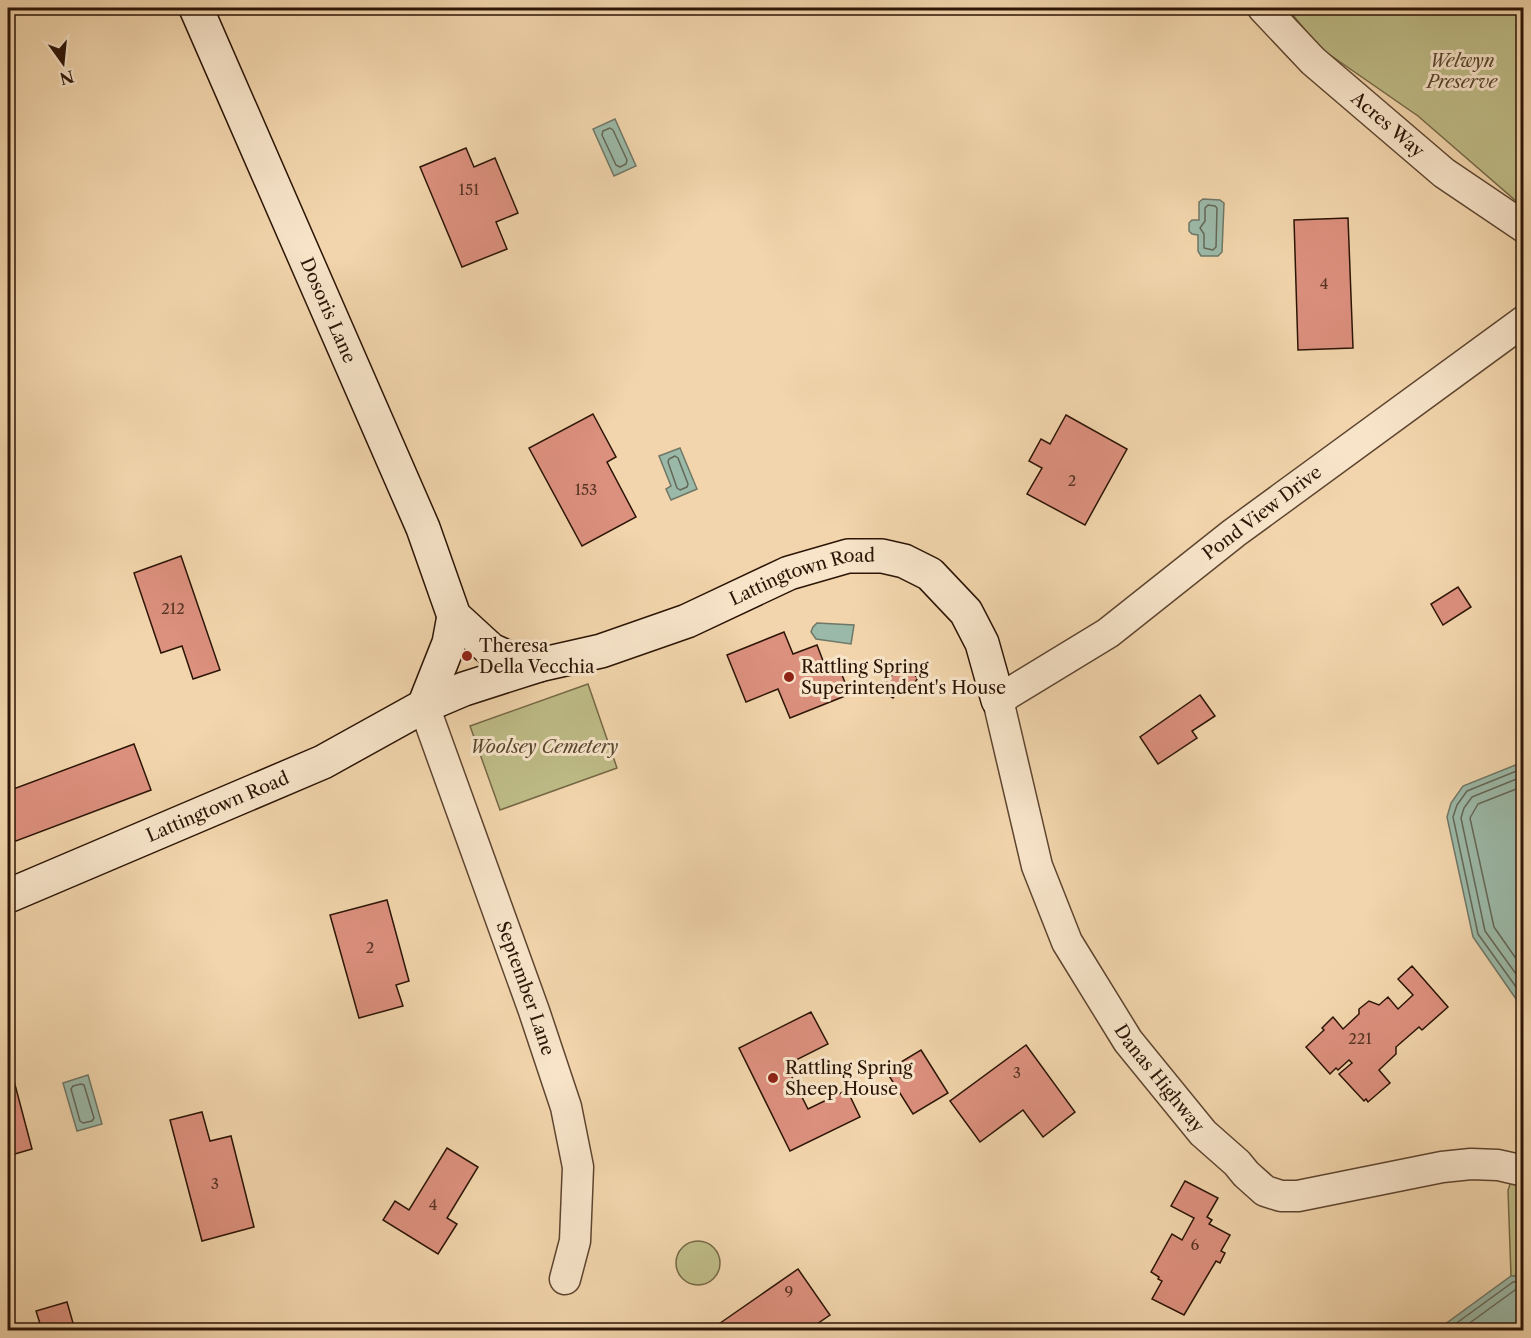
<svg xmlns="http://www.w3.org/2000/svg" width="1531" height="1338" font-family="'Libre Caslon Text',serif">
<rect width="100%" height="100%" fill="#f2d5ac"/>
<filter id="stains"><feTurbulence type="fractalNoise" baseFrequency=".00333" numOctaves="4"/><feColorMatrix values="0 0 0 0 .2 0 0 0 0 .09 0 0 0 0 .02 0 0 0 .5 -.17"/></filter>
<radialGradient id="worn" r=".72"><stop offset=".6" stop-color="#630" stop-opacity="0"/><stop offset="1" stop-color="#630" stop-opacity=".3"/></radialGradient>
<g fill="#bebc87" stroke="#756846" stroke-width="1.5">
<polygon points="1287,8 1523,8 1523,207 1418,116 1320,48"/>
<polygon points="588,684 617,768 500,810 470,726"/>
<polygon points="1523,1150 1523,1276 1511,1276 1508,1190"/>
<circle cx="698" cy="1263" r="22"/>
</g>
<g fill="#9bb9a8" stroke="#6f7767" stroke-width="1.5">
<polygon points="615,119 636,166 614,176 593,129"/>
<polygon points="1203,199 1220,200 1224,203 1222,252 1218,256 1201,256 1198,251 1198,235 1192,234 1189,231 1189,223 1192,220 1199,220 1199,202"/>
<polygon points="680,448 697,489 671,500 666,489 671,486 659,456"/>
<polygon points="817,623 854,625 851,644 816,639 811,632 813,627"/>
<polygon points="1523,762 1524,762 1523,1009 1473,937 1447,817 1451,803 1463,786"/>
<polygon points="88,1075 102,1124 77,1131 63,1083"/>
<polygon points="1511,1276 1523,1276 1523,1330 1437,1330"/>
</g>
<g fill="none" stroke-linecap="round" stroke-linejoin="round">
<g stroke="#646757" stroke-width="1.5">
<polygon points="610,128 613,130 627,160 626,164 620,167 616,165 602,135 603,131"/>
<polygon points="1208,205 1215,206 1217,208 1216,247 1213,250 1204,248 1204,234 1200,228 1205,221 1205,208"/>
<polygon points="675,456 678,458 688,484 687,487 680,490 677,488 668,462 669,459"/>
<polyline points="1524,768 1467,791 1457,805 1453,817 1478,934 1524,998"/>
<polyline points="1524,776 1472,797 1464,808 1461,818 1485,931 1524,985"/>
<polyline points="1524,786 1478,804 1470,818 1494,927 1524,970"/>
<polygon points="81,1084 84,1085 94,1118 92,1121 83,1123 80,1121 71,1089 73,1086"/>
<polyline points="1447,1330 1513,1282 1524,1281"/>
<polyline points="1460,1330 1515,1290 1524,1289"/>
</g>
</g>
<g fill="#dc907e" stroke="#2c1506" stroke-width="1.5">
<polygon points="466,148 474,167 495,158 518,213 496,222 507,249 462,267 420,167"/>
<polygon points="1348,218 1353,348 1298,350 1294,220"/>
<polygon points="593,414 616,457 607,462 636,517 582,546 529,448"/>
<polygon points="1066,415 1127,449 1085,525 1027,494 1042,468 1029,461 1041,439 1050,444"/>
<polygon points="181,556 220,670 193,679 182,646 161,653 134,573"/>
<polygon points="1458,587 1471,607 1443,625 1431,604"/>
<polygon points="784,632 793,654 817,645 825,666 836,661 850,694 790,718 778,689 746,702 727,655"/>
<polygon points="900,664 918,678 906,694 899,690 893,698 881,690"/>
<polygon points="1200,695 1215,716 1192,731 1197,738 1158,764 1140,737"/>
<polygon points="134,744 151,790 8,844 8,791"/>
<polygon points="387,900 409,981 396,985 403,1006 359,1018 330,915"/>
<polygon points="1412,966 1448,1007 1422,1030 1419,1027 1396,1047 1396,1054 1379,1070 1390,1083 1368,1102 1366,1099 1364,1101 1339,1074 1352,1063 1349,1060 1338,1070 1336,1068 1330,1074 1306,1047 1324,1030 1322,1028 1333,1017 1343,1029 1359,1014 1359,1009 1369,1001 1379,1005 1388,997 1398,1009 1413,995 1398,979"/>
<polygon points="811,1012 828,1044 786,1065 808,1109 847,1090 860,1117 790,1151 739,1048"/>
<polygon points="1026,1045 1075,1112 1043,1137 1023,1110 980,1142 950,1101"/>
<polygon points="921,1050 948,1093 913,1114 886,1071"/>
<polygon points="9,1062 32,1149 8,1156 8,1063"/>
<polygon points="202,1112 210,1141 231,1136 254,1227 202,1241 170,1120"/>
<polygon points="447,1148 478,1167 447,1218 457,1224 438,1254 383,1220 395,1201 409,1210"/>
<polygon points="1185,1181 1218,1198 1207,1217 1212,1220 1209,1224 1230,1235 1221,1251 1225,1253 1220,1263 1216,1261 1184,1315 1152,1299 1162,1281 1158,1279 1159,1277 1151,1272 1172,1234 1182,1240 1194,1218 1171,1206"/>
<polygon points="798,1269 830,1315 808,1330 715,1330 713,1328"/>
<polygon points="67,1302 75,1330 42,1330 36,1311"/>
<polygon points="100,1326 101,1330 84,1330"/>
</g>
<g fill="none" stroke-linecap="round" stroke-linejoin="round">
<defs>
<g id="street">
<path id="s1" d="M1263,8L1313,61L1444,173L1524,227"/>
<path id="s2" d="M1524,321L1234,533L1108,633L998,700L1037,866L1067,942L1128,1041L1203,1133L1237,1163L1246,1174L1265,1191L1281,1196H1298L1442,1167L1471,1164L1498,1165L1524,1171"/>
<path id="s3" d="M424,706L534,1011L566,1107L578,1167L575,1241L565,1279"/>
</g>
<g id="secondary">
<path id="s4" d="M196,8L423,528L454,616L491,650L513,660L539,665L601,651L687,621L789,573L848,556H882L904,561L930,574L966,612L982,643L998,700"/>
<polyline points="424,706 464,689 539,665"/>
<path id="s5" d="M8,896L323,762L424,706L449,643L454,616"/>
</g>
</defs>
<use href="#street" stroke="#5e4530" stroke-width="33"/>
<use href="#secondary" stroke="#2c1506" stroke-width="36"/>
<use href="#street" stroke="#f7e4c9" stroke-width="30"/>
<use href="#secondary" stroke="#f7e4c9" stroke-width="33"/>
</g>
<g fill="#8f2418" stroke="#f7e4c9" stroke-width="2">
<circle cx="467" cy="656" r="6"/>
<circle cx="789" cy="677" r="6"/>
<circle cx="773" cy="1078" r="6"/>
</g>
<g text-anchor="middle" stroke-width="6" stroke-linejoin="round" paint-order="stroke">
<g font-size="15" fill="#583424">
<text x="469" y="195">151</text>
<text x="1324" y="289">4</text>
<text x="1072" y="486">2</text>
<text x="586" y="495">153</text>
<text x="173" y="614">212</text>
<text x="370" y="953">2</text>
<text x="1360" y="1044">221</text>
<text x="1017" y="1078">3</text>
<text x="215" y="1189">3</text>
<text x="433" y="1210">4</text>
<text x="1195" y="1250">6</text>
<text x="789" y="1297">9</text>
</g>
<g font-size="18" font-style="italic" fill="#58472d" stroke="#f7e4c9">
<text x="1462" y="67">Welwyn<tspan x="1462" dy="21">Preserve</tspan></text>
<text x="544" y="753">Woolsey Cemetery</text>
</g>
<g font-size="18" fill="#2c1506" stroke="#f7e4c9">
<text dy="6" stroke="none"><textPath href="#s1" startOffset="171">Acres Way</textPath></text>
<text dy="6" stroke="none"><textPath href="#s4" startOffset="330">Dosoris Lane</textPath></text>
<text transform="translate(1262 513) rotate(-37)" y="6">Pond View Drive</text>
<text dy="6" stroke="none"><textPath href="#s4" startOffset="1041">Lattingtown Road</textPath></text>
<text dy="6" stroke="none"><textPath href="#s5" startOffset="228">Lattingtown Road</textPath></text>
<text dy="6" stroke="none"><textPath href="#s3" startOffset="300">September Lane</textPath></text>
<text dy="6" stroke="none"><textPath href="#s2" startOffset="1066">Danas Highway</textPath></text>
</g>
<g font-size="18" fill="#2c1506" stroke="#f7e4c9" text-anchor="start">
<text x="479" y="652">Theresa<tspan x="479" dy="21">Della Vecchia</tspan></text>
<text x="801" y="673">Rattling Spring<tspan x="801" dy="21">Superintendent's House</tspan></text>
<text x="785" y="1074">Rattling Spring<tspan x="785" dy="21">Sheep House</tspan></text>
</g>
</g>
<rect width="1531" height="1338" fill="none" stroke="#f2d5ac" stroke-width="30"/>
<rect x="9" y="9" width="1513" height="1320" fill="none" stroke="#2c1506" stroke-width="3"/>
<rect x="15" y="15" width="1501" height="1308" fill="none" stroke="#2c1506" stroke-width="1.5"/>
<g transform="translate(63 63) rotate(165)" stroke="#f7e4c9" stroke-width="4.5" paint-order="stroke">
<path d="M0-4.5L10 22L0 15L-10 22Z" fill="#2c1506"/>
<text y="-9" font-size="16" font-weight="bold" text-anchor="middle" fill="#2c1506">N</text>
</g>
<rect width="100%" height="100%" filter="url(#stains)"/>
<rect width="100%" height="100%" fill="url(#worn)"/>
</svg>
